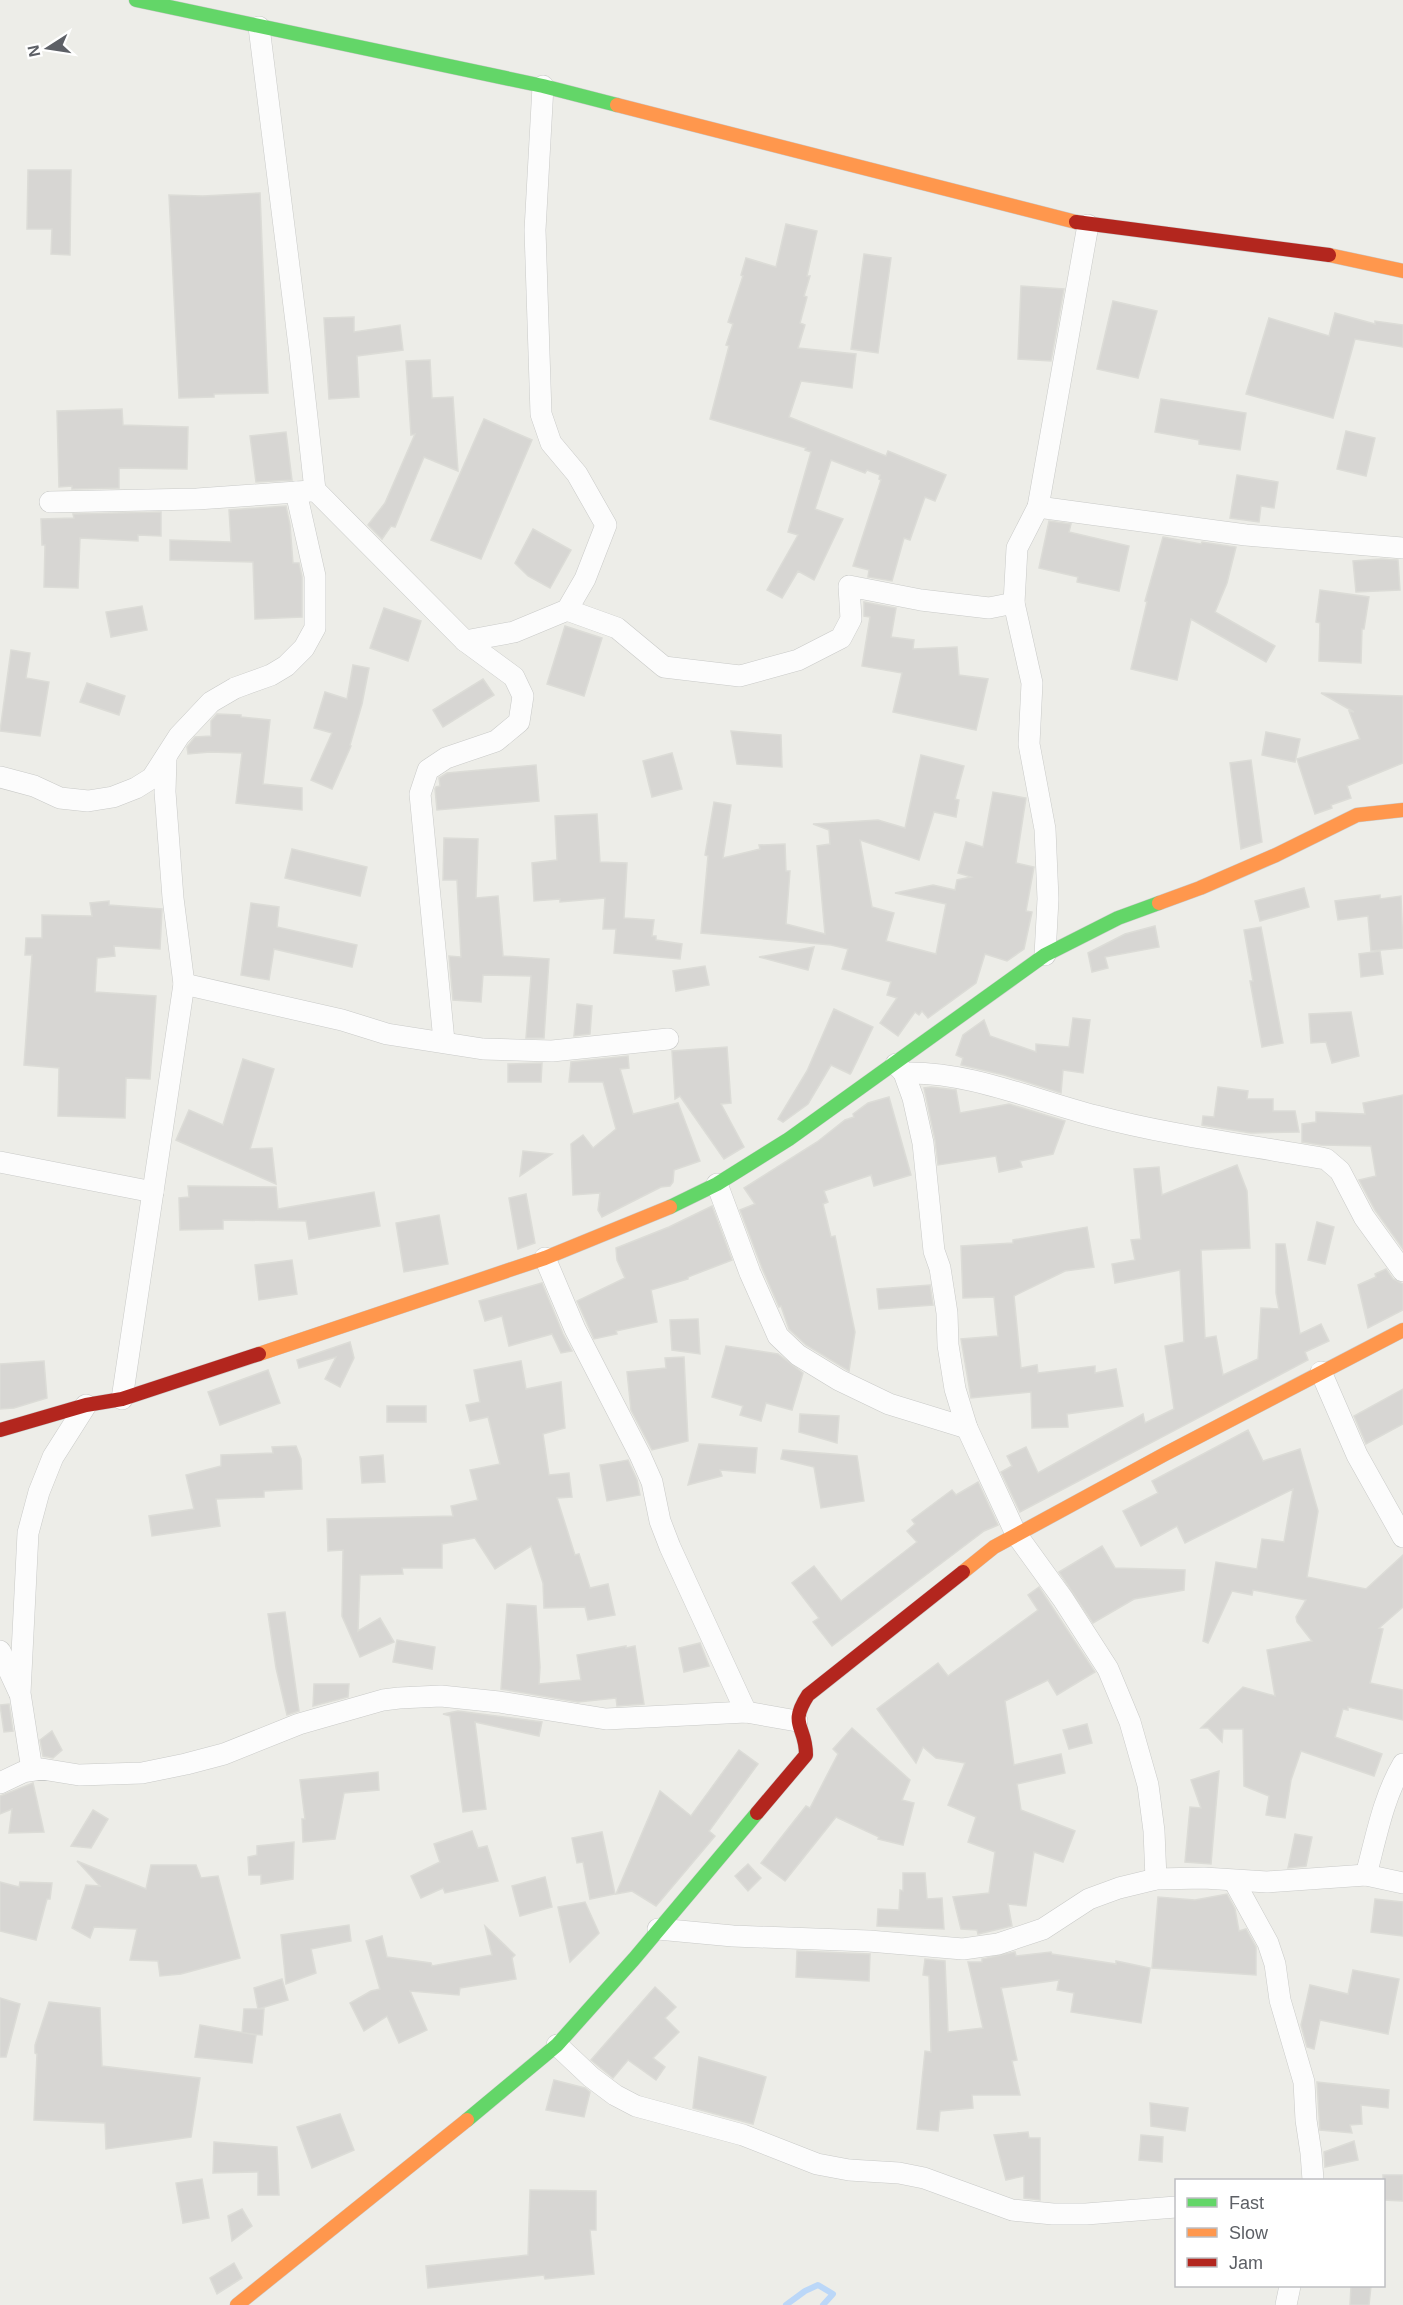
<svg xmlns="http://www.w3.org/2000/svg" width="1403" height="2305" font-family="Arial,sans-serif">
<rect width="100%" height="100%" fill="#edede8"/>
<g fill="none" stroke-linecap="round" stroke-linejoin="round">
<polyline stroke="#bbd7f8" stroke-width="6" points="786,2305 805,2291 818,2285 833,2294 823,2305"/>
</g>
<g fill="#d7d6d3" stroke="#dcdcd7" stroke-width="1.5">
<polygon points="28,170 71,170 70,255 51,254 52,229 27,229"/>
<polygon points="260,193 268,393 214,394 214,397 179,398 169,195 203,196"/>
<polygon points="786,224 817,231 807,276 810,276 804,296 807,297 800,323 805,325 798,348 856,354 852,388 801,381 789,417 886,456 888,451 946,475 935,501 925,497 910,540 904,538 892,581 868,577 869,570 853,566 881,480 879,479 880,475 867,470 865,473 831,460 815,509 843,519 814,580 798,571 782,598 767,590 798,535 788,532 811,452 805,450 806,448 710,419 729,346 726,345 733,324 728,322 743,276 741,275 746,258 776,267"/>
<polygon points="864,254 891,258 878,353 851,349"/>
<polygon points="1021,286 1064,289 1051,361 1018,359"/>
<polygon points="1113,301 1157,311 1138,378 1097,369"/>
<polygon points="1335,313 1375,324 1375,321 1403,325 1403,347 1355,339 1333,418 1246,394 1269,318 1329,336"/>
<polygon points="354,317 354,332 400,325 403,350 357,356 359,397 329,399 324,318"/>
<polygon points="430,360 432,398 453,397 458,471 424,457 395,527 391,526 382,539 368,525 385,503 415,434 411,435 406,361"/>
<polygon points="1161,399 1246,413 1240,450 1199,444 1199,440 1155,432"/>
<polygon points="122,409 123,425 188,427 187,469 119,468 119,488 72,489 72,486 59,487 57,411"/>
<polygon points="484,419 532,440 481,559 431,540"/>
<polygon points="1346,431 1375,438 1366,476 1337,469"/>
<polygon points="286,432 292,480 256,482 250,436"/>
<polygon points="1237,475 1278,482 1274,508 1261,506 1259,522 1230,518"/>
<polygon points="286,506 290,525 293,563 299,563 302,577 302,617 255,619 253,562 170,560 170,540 231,542 229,510"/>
<polygon points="161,512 161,536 138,535 138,541 80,538 78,588 44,587 45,545 42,545 41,519 74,518 73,514"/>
<polygon points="1049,521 1071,524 1069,532 1129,546 1119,591 1077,582 1078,577 1039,568"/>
<polygon points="533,529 571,550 550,588 528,576 515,563"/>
<polygon points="1163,537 1201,544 1202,542 1236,547 1227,583 1215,612 1275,646 1266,662 1191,619 1177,680 1131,669 1147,602 1145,601"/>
<polygon points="1381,559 1398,560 1400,590 1356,592 1353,561"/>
<polygon points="1320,590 1369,597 1364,629 1362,629 1361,663 1319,661 1320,623 1316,622"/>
<polygon points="864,602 896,608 891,637 914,640 913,649 957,647 959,675 988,679 976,730 893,712 902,673 862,666 870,617 864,616"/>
<polygon points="142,606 147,630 111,637 106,612"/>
<polygon points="384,608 421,621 408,661 370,648"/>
<polygon points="565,626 602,638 584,696 547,684"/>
<polygon points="11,650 30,653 26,678 49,682 40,736 0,731"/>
<polygon points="353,665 369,668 362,704 350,745 351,746 332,789 311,780 332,733 314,728 325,692 347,699"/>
<polygon points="483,679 494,695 443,727 433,710"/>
<polygon points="87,683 125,696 119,715 80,702"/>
<polygon points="1321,693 1403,696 1403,763 1347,786 1351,798 1331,805 1332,808 1315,814 1297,759 1360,739 1349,711 1354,712"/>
<polygon points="217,714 241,715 241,717 270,720 263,784 302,788 302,810 236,803 242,753 210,752 188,754 187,747 195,737 211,736 211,721"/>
<polygon points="731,731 781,735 782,767 737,764"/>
<polygon points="1266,732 1300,739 1295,762 1262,755"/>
<polygon points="672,753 682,789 652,797 643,761"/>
<polygon points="921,755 964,766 955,799 959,800 956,817 934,812 919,860 860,840 872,907 894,913 886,941 936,954 946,904 895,893 933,885 955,890 957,880 971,877 958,873 966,842 983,847 993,792 1026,798 1016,863 1034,867 1026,911 1032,912 1024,949 1007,961 985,954 976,983 928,1018 922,1011 919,1015 915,1012 898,1036 880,1023 897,998 887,995 891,982 842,969 848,949 831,945 701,933 708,856 705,855 714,802 731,805 723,858 760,849 759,845 785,844 786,871 790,871 786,924 825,934 817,846 830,844 829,830 813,824 878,820 905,828"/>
<polygon points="1251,760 1262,842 1241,849 1230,763"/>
<polygon points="536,765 539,801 437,810 435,789 436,787 440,786 439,778 447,773"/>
<polygon points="597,814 600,862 627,863 624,918 654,920 652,936 656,936 656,940 682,944 680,959 614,953 616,929 603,929 605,898 560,902 560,899 534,901 532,863 557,860 555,816"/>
<polygon points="444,838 478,839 476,898 498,896 503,956 549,959 544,1038 526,1038 531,976 483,975 481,1002 453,1000 449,956 461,957 457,880 443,880"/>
<polygon points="292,849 367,867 360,896 285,878"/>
<polygon points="1304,888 1309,907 1260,921 1255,901"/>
<polygon points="1380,895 1380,899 1401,896 1403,948 1371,951 1368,916 1338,920 1335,901"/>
<polygon points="109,901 109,905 162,909 160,949 114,946 115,956 97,958 95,992 156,996 150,1079 126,1078 125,1118 58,1116 59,1068 24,1065 32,955 25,955 26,938 42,938 42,915 92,916 90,903"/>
<polygon points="251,903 279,907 277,927 357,945 352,967 274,949 269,980 241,975"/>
<polygon points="1155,926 1159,947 1105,957 1108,968 1092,972 1088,953 1125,934"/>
<polygon points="1261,927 1283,1043 1262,1047 1250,981 1253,981 1244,930"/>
<polygon points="814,947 808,970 759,957"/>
<polygon points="1380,951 1383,974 1361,977 1359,954"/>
<polygon points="705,966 709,985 676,991 673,971"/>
<polygon points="577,1004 592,1006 590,1034 574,1036"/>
<polygon points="834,1009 873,1027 851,1073 850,1074 831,1065 808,1104 783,1122 778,1119 807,1071"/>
<polygon points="1351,1012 1359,1056 1332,1063 1326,1042 1311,1043 1309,1014"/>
<polygon points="1073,1018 1090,1020 1083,1073 1063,1070 1061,1093 1004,1075 961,1065 963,1058 956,1055 963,1035 984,1020 990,1036 1036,1052 1036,1044 1069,1047"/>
<polygon points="727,1047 731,1103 721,1104 744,1147 724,1159 680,1096 675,1099 672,1051"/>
<polygon points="628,1056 629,1068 620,1069 633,1114 678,1103 700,1161 674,1170 673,1182 670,1186 661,1187 602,1217 598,1210 600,1193 573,1195 571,1144 583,1135 593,1148 616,1129 603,1082 569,1082 571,1062"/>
<polygon points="243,1059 274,1069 250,1149 272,1148 276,1184 176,1140 189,1110 223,1125"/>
<polygon points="542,1063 541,1082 508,1082 508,1064"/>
<polygon points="931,1087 956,1090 960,1113 1009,1104 1065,1121 1053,1154 1020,1161 1022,1167 999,1172 996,1156 938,1165 935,1140 924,1088"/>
<polygon points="1218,1087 1248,1091 1247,1099 1273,1099 1273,1111 1295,1111 1299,1132 1251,1133 1202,1125 1203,1116 1214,1117"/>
<polygon points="1403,1095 1403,1249 1375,1210 1359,1180 1376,1176 1371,1146 1321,1145 1302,1142 1302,1124 1316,1122 1316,1112 1365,1114 1363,1103"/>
<polygon points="889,1097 911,1175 874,1186 871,1175 824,1191 828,1202 823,1204 831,1237 835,1236 855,1332 849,1371 806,1345 789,1329 781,1306 779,1307 762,1268 740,1210 755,1204 744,1188 817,1142 845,1120 854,1117 853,1114 868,1103"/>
<polygon points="523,1151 552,1154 520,1176"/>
<polygon points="1237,1165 1247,1191 1250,1248 1201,1250 1205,1338 1216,1336 1223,1375 1258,1359 1261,1308 1279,1309 1276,1293 1276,1244 1285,1244 1300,1334 1321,1324 1329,1341 1305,1352 1308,1360 1020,1512 1001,1472 1012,1466 1007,1456 1026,1447 1038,1473 1143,1414 1145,1423 1174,1409 1165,1346 1184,1342 1180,1270 1115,1283 1112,1264 1135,1260 1131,1240 1141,1239 1134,1169 1159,1167 1162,1195"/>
<polygon points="188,1186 276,1187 278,1209 374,1192 380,1226 309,1239 306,1221 223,1220 223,1229 180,1230 179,1198 189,1197"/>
<polygon points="526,1194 535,1243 518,1249 509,1198"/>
<polygon points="712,1206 732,1260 688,1277 688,1279 651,1290 657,1322 616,1331 617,1334 594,1339 577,1301 625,1278 617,1260 616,1248 669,1227"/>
<polygon points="439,1215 448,1264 404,1272 396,1223"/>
<polygon points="1317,1222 1334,1227 1325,1264 1308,1260"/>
<polygon points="1087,1227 1094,1267 1065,1271 1014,1296 1021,1368 1037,1365 1038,1373 1095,1366 1095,1373 1116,1369 1123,1406 1067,1414 1068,1427 1032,1428 1031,1392 971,1398 961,1339 998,1336 994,1297 963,1298 961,1246 1013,1243 1013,1240"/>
<polygon points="292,1260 297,1294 259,1300 255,1265"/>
<polygon points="1386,1269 1393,1279 1403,1284 1403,1310 1368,1328 1358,1285 1376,1277 1375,1274"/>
<polygon points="542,1283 563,1334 572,1351 561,1353 552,1334 509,1346 502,1316 485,1321 479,1301"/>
<polygon points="930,1285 933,1305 879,1309 877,1289"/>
<polygon points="698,1319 700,1354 672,1350 670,1320"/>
<polygon points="350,1342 354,1358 340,1387 325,1379 336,1357 299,1368 297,1360"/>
<polygon points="726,1346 778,1354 803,1373 792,1410 766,1403 761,1421 740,1415 743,1406 712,1397"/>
<polygon points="684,1357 688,1441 652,1450 631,1410 627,1372 666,1368 665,1358"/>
<polygon points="44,1361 47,1398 14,1408 0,1409 0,1364"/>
<polygon points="521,1361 526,1389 561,1382 565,1428 543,1434 549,1475 569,1473 572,1497 557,1498 575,1555 579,1554 590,1588 608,1584 615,1615 588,1620 585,1607 544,1608 543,1583 531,1546 495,1569 475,1538 442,1544 442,1568 402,1568 403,1574 360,1575 358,1631 380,1618 394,1642 360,1657 342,1616 343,1550 328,1551 327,1519 453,1516 451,1506 478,1500 470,1470 500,1464 488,1417 470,1421 466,1405 480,1402 474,1370"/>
<polygon points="268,1370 280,1403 220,1425 208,1392"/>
<polygon points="1403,1389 1403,1424 1366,1444 1354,1416"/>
<rect x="387" y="1406" width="39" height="16"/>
<polygon points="800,1414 839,1416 837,1443 799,1432"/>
<polygon points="1248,1430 1263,1461 1300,1449 1318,1511 1307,1577 1366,1589 1403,1555 1403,1607 1379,1628 1383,1629 1370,1683 1403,1690 1403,1720 1348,1707 1348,1710 1343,1709 1335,1737 1382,1754 1374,1776 1301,1751 1291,1780 1285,1818 1266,1815 1269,1796 1244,1786 1243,1729 1223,1729 1222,1742 1208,1728 1201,1728 1243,1687 1275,1696 1267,1650 1312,1641 1297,1622 1296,1617 1306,1600 1253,1590 1252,1595 1232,1591 1208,1643 1203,1641 1216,1562 1257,1569 1262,1539 1284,1542 1293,1489 1185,1543 1177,1526 1141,1546 1123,1511 1158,1493 1152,1481"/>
<polygon points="699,1444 757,1448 755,1473 720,1470 722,1476 688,1485"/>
<polygon points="296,1446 301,1459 302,1489 264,1491 264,1497 216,1499 220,1526 152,1536 149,1516 194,1509 186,1475 221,1466 221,1455 273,1453 272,1447"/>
<polygon points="783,1450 857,1456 864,1501 821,1508 814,1467 781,1459"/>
<polygon points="383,1455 385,1482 362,1483 360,1457"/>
<polygon points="628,1460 637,1480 640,1495 607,1501 600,1465"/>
<polygon points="978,1482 998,1525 984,1531 832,1646 813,1622 819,1618 792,1583 814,1566 841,1601 917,1542 907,1531 915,1524 912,1520 952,1490 956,1495"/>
<polygon points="1102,1546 1115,1568 1185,1570 1184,1590 1134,1599 1093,1623 1059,1572"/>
<polygon points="1039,1587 1095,1672 1057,1695 1048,1680 1005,1701 1014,1765 1061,1754 1065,1773 1017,1784 1021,1810 1075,1831 1063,1862 1034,1852 1026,1906 1008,1904 1012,1926 978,1934 977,1930 961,1929 953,1897 989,1893 995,1852 968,1842 976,1817 948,1805 965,1763 936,1758 923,1747 916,1763 877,1709 938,1663 948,1676 1038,1610 1028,1595"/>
<polygon points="507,1604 536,1606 540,1667 539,1684 581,1680 577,1655 626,1646 626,1648 635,1646 644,1704 617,1706 616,1698 578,1702 501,1689"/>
<polygon points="285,1612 299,1711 287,1715 276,1668 268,1614"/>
<polygon points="397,1640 435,1647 432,1669 393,1662"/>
<polygon points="700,1643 709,1666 684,1672 679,1648"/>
<polygon points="314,1684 349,1684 348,1697 313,1706"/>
<polygon points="9,1704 13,1731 4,1732 0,1705"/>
<polygon points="458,1711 542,1722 539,1736 475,1722 486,1809 463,1812 450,1716 443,1714"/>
<polygon points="1087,1724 1092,1743 1069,1749 1063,1730"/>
<polygon points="852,1728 910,1780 902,1800 914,1803 903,1845 878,1839 879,1837 836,1817 785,1881 761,1863 806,1806 810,1808 838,1754 833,1749"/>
<polygon points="52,1731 62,1750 53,1758 43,1756 40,1740"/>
<polygon points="739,1750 758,1764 709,1831 715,1836 656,1906 632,1891 616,1894 660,1791 691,1816"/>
<polygon points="1219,1771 1211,1864 1185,1862 1190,1807 1201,1808 1191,1780"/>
<polygon points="378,1772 379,1790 344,1793 335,1839 303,1842 302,1819 305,1819 300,1780"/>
<polygon points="33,1783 44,1832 9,1833 12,1809 0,1814 0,1796"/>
<polygon points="93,1810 108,1819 91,1848 71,1846"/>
<polygon points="472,1831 478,1848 487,1846 498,1881 445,1893 443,1888 421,1898 411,1876 440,1862 434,1844"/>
<polygon points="602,1832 615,1894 590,1899 583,1862 577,1863 572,1838"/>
<polygon points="1295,1834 1312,1837 1306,1866 1288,1868"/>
<polygon points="294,1842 293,1879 261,1884 261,1875 249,1875 248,1857 257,1855 257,1846"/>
<polygon points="77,1861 146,1889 151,1865 196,1865 201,1878 218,1876 240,1958 181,1974 160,1976 158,1961 130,1960 137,1929 94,1927 90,1938 72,1928 86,1885 100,1886"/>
<polygon points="748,1864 761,1878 748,1891 735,1876"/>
<polygon points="903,1873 925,1873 927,1899 942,1898 944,1929 877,1926 878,1909 899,1910 900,1890 903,1891"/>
<polygon points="545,1877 552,1907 520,1916 512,1886"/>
<polygon points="0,1882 19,1887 20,1882 52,1883 50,1899 47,1899 36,1940 0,1931"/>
<polygon points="1227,1894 1235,1909 1239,1931 1246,1929 1256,1947 1256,1975 1152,1968 1158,1897 1195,1900"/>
<polygon points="1375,1899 1403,1902 1403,1936 1371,1932"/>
<polygon points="585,1902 599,1933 570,1962 558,1907"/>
<polygon points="349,1925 351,1941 311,1949 316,1973 286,1984 281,1935"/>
<polygon points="485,1926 515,1955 512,1958 516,1979 460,1988 459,1995 410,1991 427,2030 399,2043 387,2016 364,2031 350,2003 371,1991 380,1989 366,1941 382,1936 387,1957 431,1963 432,1966 492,1955"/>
<polygon points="797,1951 870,1954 869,1981 796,1977"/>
<polygon points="1015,1952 1016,1956 1051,1952 1052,1954 1116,1964 1116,1961 1150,1968 1141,2023 1071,2012 1074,1993 1057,1990 1059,1980 1001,1988 1017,2060 1012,2061 1020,2095 972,2095 973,2108 940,2111 938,2131 917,2129 925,2051 931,2052 929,1976 923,1975 925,1959 945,1961 948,2032 983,2028 968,1962 982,1962 982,1959"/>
<polygon points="1353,1970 1399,1979 1388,2034 1320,2020 1314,2049 1307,2047 1301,2025 1310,1985 1348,1994"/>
<polygon points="282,1979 288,2000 258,2009 254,1988"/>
<polygon points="655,1987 676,2007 665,2018 679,2032 653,2058 665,2067 656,2080 628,2060 613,2078 591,2060"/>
<polygon points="0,1998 20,2004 6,2057 0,2057"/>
<polygon points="49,2002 100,2008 102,2066 200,2078 191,2137 106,2149 105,2123 34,2120 37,2054 35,2053 35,2045"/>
<polygon points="244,2009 264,2009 262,2035 242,2033"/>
<polygon points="200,2025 256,2035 252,2063 195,2057"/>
<polygon points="699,2057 766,2077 753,2124 693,2108"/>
<polygon points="554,2080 585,2088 590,2092 584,2117 546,2110"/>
<polygon points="1317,2082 1389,2090 1388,2108 1361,2105 1362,2124 1350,2125 1352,2133 1320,2130"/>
<polygon points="1150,2103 1188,2108 1185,2131 1151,2126"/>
<polygon points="340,2114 354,2150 312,2168 297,2127"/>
<polygon points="1028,2132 1029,2138 1040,2138 1040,2200 1024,2198 1024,2176 1006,2180 994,2135"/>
<polygon points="1141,2135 1163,2137 1162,2162 1139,2160"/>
<polygon points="1354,2141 1358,2160 1325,2167 1324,2152"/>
<polygon points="214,2142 277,2147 279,2195 258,2195 258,2172 213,2173"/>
<polygon points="1383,2175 1403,2175 1403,2201 1383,2200"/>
<polygon points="202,2179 209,2218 183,2223 176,2183"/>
<polygon points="530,2190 596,2191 596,2230 590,2230 594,2274 545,2279 544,2275 428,2288 426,2266 528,2255"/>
<polygon points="242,2209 252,2226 232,2241 228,2216"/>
<polygon points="234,2263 242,2278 217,2294 210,2278"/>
<polygon points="1351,2286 1371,2286 1369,2305 1350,2305"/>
</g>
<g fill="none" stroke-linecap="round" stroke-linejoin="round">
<defs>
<g id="street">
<polyline points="259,27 300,354 315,490 465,641 514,677 523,696 519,722 496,741 446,758 428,770 420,794 444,1041"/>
<polyline points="50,502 197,499 311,491"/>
<polyline points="1038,507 1246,535 1403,548"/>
<polyline points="567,610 617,628 664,667 740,676 798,660 841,638 851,619 849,586 921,600 989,608 1014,603"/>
<polyline points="465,641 514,632 567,610 585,579 606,525 577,474 551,443 541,414 535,230 543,86"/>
<polyline points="0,777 34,786 60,798 88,801 113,797 136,788 152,778 179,736 211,702 235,688 271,675 286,666 304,648 315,628 315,576 296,492"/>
<polyline points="1045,955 1048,899 1045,829 1029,744 1032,683 1014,603 1017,548 1038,507 1088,225"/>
<polyline points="184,984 342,1020 387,1034 483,1049 552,1051 668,1039"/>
<polyline points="896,1064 904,1073 913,1098 923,1143 934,1251 940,1268 947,1313 948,1345 955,1389 967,1428 1016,1534 1063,1599 1108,1669 1130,1722 1148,1785 1154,1831 1156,1879"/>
<path d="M904,1073C969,1071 1033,1100 1096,1116C1171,1136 1249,1145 1326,1159L1340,1171L1364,1217L1403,1271"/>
<polyline points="0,1162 153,1192"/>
<polyline points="717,1184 750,1273 778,1336 798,1355 839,1380 889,1404 967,1428"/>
<polyline points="545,1258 575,1329 640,1455 652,1482 660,1521 670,1547 746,1712"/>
<polyline points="1321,1372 1357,1455 1403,1537"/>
<polyline points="122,1399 184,984 173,898 165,792 166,758"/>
<polyline points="0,1651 19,1692"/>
<polyline points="32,1770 20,1693 28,1533 39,1492 53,1457 86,1405"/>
<polyline points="0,1783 23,1772 42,1769 79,1775 142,1773 186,1764 224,1754 299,1724 383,1700 399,1698 441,1696 499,1702 606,1719 746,1712 797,1721"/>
<path d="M1366,1875C1376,1838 1383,1798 1403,1764"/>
<polyline points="1234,1881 1268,1943 1275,1964 1280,2000 1304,2082 1306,2120 1311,2153 1313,2180"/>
<polyline points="658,1929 733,1936 869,1941 963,1949 998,1944 1043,1929 1089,1899 1119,1888 1156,1879 1204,1878 1267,1882 1366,1875 1403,1883"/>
<polyline points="557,2045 591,2077 615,2095 636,2106 743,2135 817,2164 849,2170 899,2173 924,2178 1012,2210 1053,2214 1086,2214 1176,2207"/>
<polyline points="1286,2305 1290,2286"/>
</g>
<g id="fast">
<polyline points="136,0 543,86 617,105"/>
<polyline points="670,1207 717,1184 789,1139 1045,955 1118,918 1159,903"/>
<polyline points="467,2120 557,2045 634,1959 757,1813"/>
</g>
<g id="slow">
<polyline points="617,105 1076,222"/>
<polyline points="1329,255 1403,271"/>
<polyline points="1159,903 1200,888 1276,855 1357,815 1403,810"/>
<polyline points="259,1354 545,1258 670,1207"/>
<polyline points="963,1572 994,1547 1165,1454 1403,1330"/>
<polyline points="237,2305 467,2120"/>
</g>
<g id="jam">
<polyline points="1076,222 1329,255"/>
<polyline points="0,1430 86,1405 122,1399 259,1354"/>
<path d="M757,1813L806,1755C806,1725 788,1726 808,1695L963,1572"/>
</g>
</defs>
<use href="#street" stroke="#c9cac8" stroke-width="22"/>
<use href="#fast" stroke="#cacaca" stroke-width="15"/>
<use href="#slow" stroke="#cacaca" stroke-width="15"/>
<use href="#jam" stroke="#cacaca" stroke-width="15"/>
<use href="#street" stroke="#fcfcfc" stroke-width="21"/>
<use href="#fast" stroke="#63d668" stroke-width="14"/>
<use href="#slow" stroke="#ff974d" stroke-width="14"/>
<use href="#jam" stroke="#b3261e" stroke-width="14"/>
</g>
<rect x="1175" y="2179" width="210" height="108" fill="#ffffff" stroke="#bebfc2" stroke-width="1.5"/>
<rect x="1187" y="2198" width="30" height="9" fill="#63d668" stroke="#bebfc2" stroke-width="1.5"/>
<text x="1229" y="2209" font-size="18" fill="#5d6066">Fast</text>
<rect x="1187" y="2228" width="30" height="9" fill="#ff974d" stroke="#bebfc2" stroke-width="1.5"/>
<text x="1229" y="2239" font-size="18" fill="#5d6066">Slow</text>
<rect x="1187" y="2258" width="30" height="9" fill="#b3261e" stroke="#bebfc2" stroke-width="1.5"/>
<text x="1229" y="2269" font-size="18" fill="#5d6066">Jam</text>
<g transform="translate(48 48) rotate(258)" stroke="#ffffff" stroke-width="4.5" paint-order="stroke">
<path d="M0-4.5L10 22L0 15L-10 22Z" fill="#5d6066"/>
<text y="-9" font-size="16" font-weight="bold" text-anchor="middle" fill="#5d6066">N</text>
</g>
</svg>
